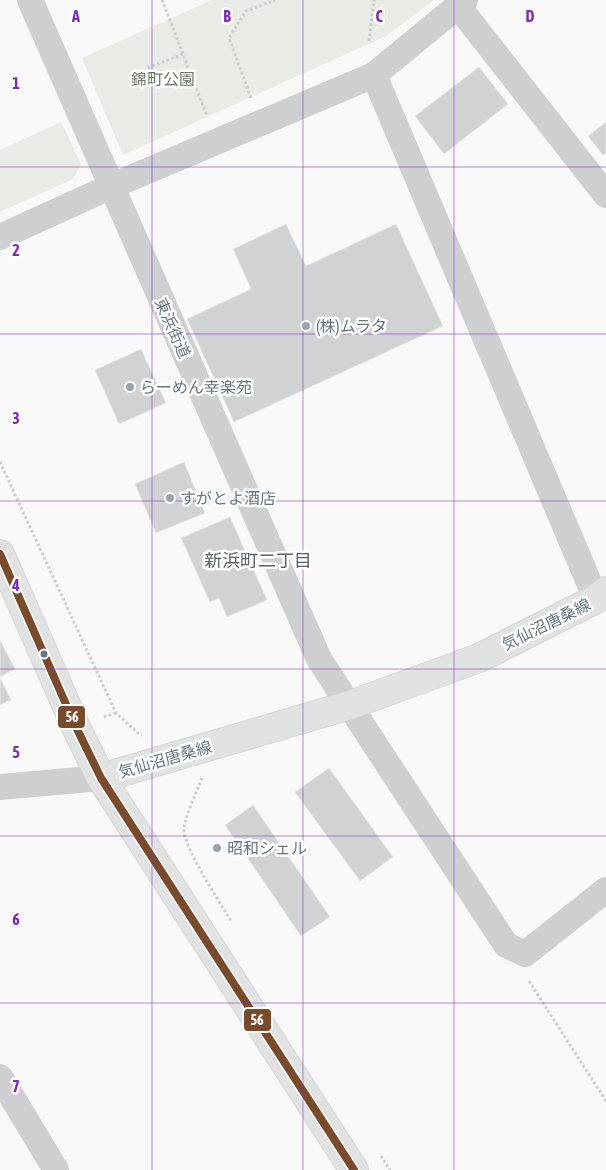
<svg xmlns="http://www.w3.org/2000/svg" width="606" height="1170" font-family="'Asap Condensed','Noto Sans JP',sans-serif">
<rect width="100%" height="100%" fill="#f9f9f9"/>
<g fill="#e8ebe6">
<polygon points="212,0 434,0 386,36 123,155 82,58"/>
<polygon points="61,122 81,164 73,179 0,212 0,150"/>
</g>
<g fill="#d0d2d3" stroke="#e8e8e8">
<polygon points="479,67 508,104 444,154 415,116"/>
<polygon points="606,122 606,153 603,155 588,136"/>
<polygon points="286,224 306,266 396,224 443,326 234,422 187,319 251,289 233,249"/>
<polygon points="141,349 166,403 119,424 95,370"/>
<polygon points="184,462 205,513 156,533 135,484"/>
<polygon points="230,517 267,600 227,617 219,598 210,602 181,538"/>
<polygon points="0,640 15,669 0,677"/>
<polygon points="0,678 11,700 0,705"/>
<polygon points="329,768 393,857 360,881 295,792"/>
<polygon points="253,805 330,917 301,936 225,825"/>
</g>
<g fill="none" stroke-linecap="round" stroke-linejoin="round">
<defs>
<g id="primary">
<polyline points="0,554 76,727 101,778 354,1170"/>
<polyline points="101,778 350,705 479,658 596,599 606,591"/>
</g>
</defs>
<use href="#primary" stroke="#d5d6d7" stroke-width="30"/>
<g stroke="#cbcccd" stroke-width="3" stroke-dasharray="2.5 2.5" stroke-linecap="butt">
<polyline points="162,0 207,116"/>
<polyline points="369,41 374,0"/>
<polyline points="148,68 183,54"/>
<polyline points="251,98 229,38 246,11 275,0"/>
<polyline points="0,462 116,713 139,734 142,735"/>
<polyline points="104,717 116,713"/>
<path d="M202,778C197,791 185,816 184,829C182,845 221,904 231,921"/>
<polyline points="529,981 606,1101"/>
<polyline points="381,1156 390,1170"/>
</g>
<g stroke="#cecfd0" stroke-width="26">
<polyline points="30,0 319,659 506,945 525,954 606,890"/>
<polyline points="458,6 606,195"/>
<polyline points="374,75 596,599"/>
<polyline points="0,237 112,186 374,75 465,0"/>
<polyline points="0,787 101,778"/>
<polyline points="0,1077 56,1170"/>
</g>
<use href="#primary" stroke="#e1e2e2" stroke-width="28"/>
<defs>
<polyline id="bus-1" points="0,554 76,727 101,778 354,1170"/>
</defs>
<use href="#bus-1" stroke="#fff" stroke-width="11"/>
<use href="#bus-1" stroke="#7a4b2a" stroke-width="8"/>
</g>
<path fill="none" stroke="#7b2cbf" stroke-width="1" stroke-opacity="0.55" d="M152,0V1170M303,0V1170M454,0V1170M0,167H606M0,334H606M0,501H606M0,669H606M0,836H606M0,1003H606"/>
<g fill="#99a4ac" stroke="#fff" stroke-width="2">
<circle cx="306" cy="326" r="5"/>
<circle cx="130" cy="387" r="5"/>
<circle cx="170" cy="498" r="5"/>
<circle cx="217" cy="848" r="5"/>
</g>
<circle fill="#657683" stroke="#fff" stroke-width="2" cx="44" cy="654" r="4.5"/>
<g text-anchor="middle" stroke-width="5" stroke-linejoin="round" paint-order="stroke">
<g font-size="16" fill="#687a64" stroke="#fff">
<text x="163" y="85">錦町公園</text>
</g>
<g font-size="16" fill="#657683" stroke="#fff" text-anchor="start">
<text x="316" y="332">(株)ムラタ</text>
<text x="140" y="393">らーめん幸楽苑</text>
<text x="180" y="504">すがとよ酒店</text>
<text x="227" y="854">昭和シェル</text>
</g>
<g font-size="16" fill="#657683" stroke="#fff">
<text transform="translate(173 328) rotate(66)" y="6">東浜街道</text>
<text transform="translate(546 624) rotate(-26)" y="6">気仙沼唐桑線</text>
<text transform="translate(165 759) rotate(-16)" y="6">気仙沼唐桑線</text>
</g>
<g font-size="18" fill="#57646e" stroke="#fff">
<text x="258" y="567">新浜町二丁目</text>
</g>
</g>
<g font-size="16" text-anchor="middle" font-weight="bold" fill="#7b2cbf" stroke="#fff" stroke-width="5" stroke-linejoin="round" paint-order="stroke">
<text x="76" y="22">A</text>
<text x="227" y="22">B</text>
<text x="379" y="22">C</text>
<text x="530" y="22">D</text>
<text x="16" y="89">1</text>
<text x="16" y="256">2</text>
<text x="16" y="424">3</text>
<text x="16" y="591">4</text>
<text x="16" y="758">5</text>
<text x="16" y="925">6</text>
<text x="16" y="1092">7</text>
</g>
<g stroke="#fff" stroke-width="2">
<rect x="57" y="705" width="29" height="24" rx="5" fill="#7a4b2a"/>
<rect x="243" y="1008" width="29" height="24" rx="5" fill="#7a4b2a"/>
</g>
<g font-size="14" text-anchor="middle" font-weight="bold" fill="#fff">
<text x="72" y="722">56</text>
<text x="257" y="1025">56</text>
</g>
</svg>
